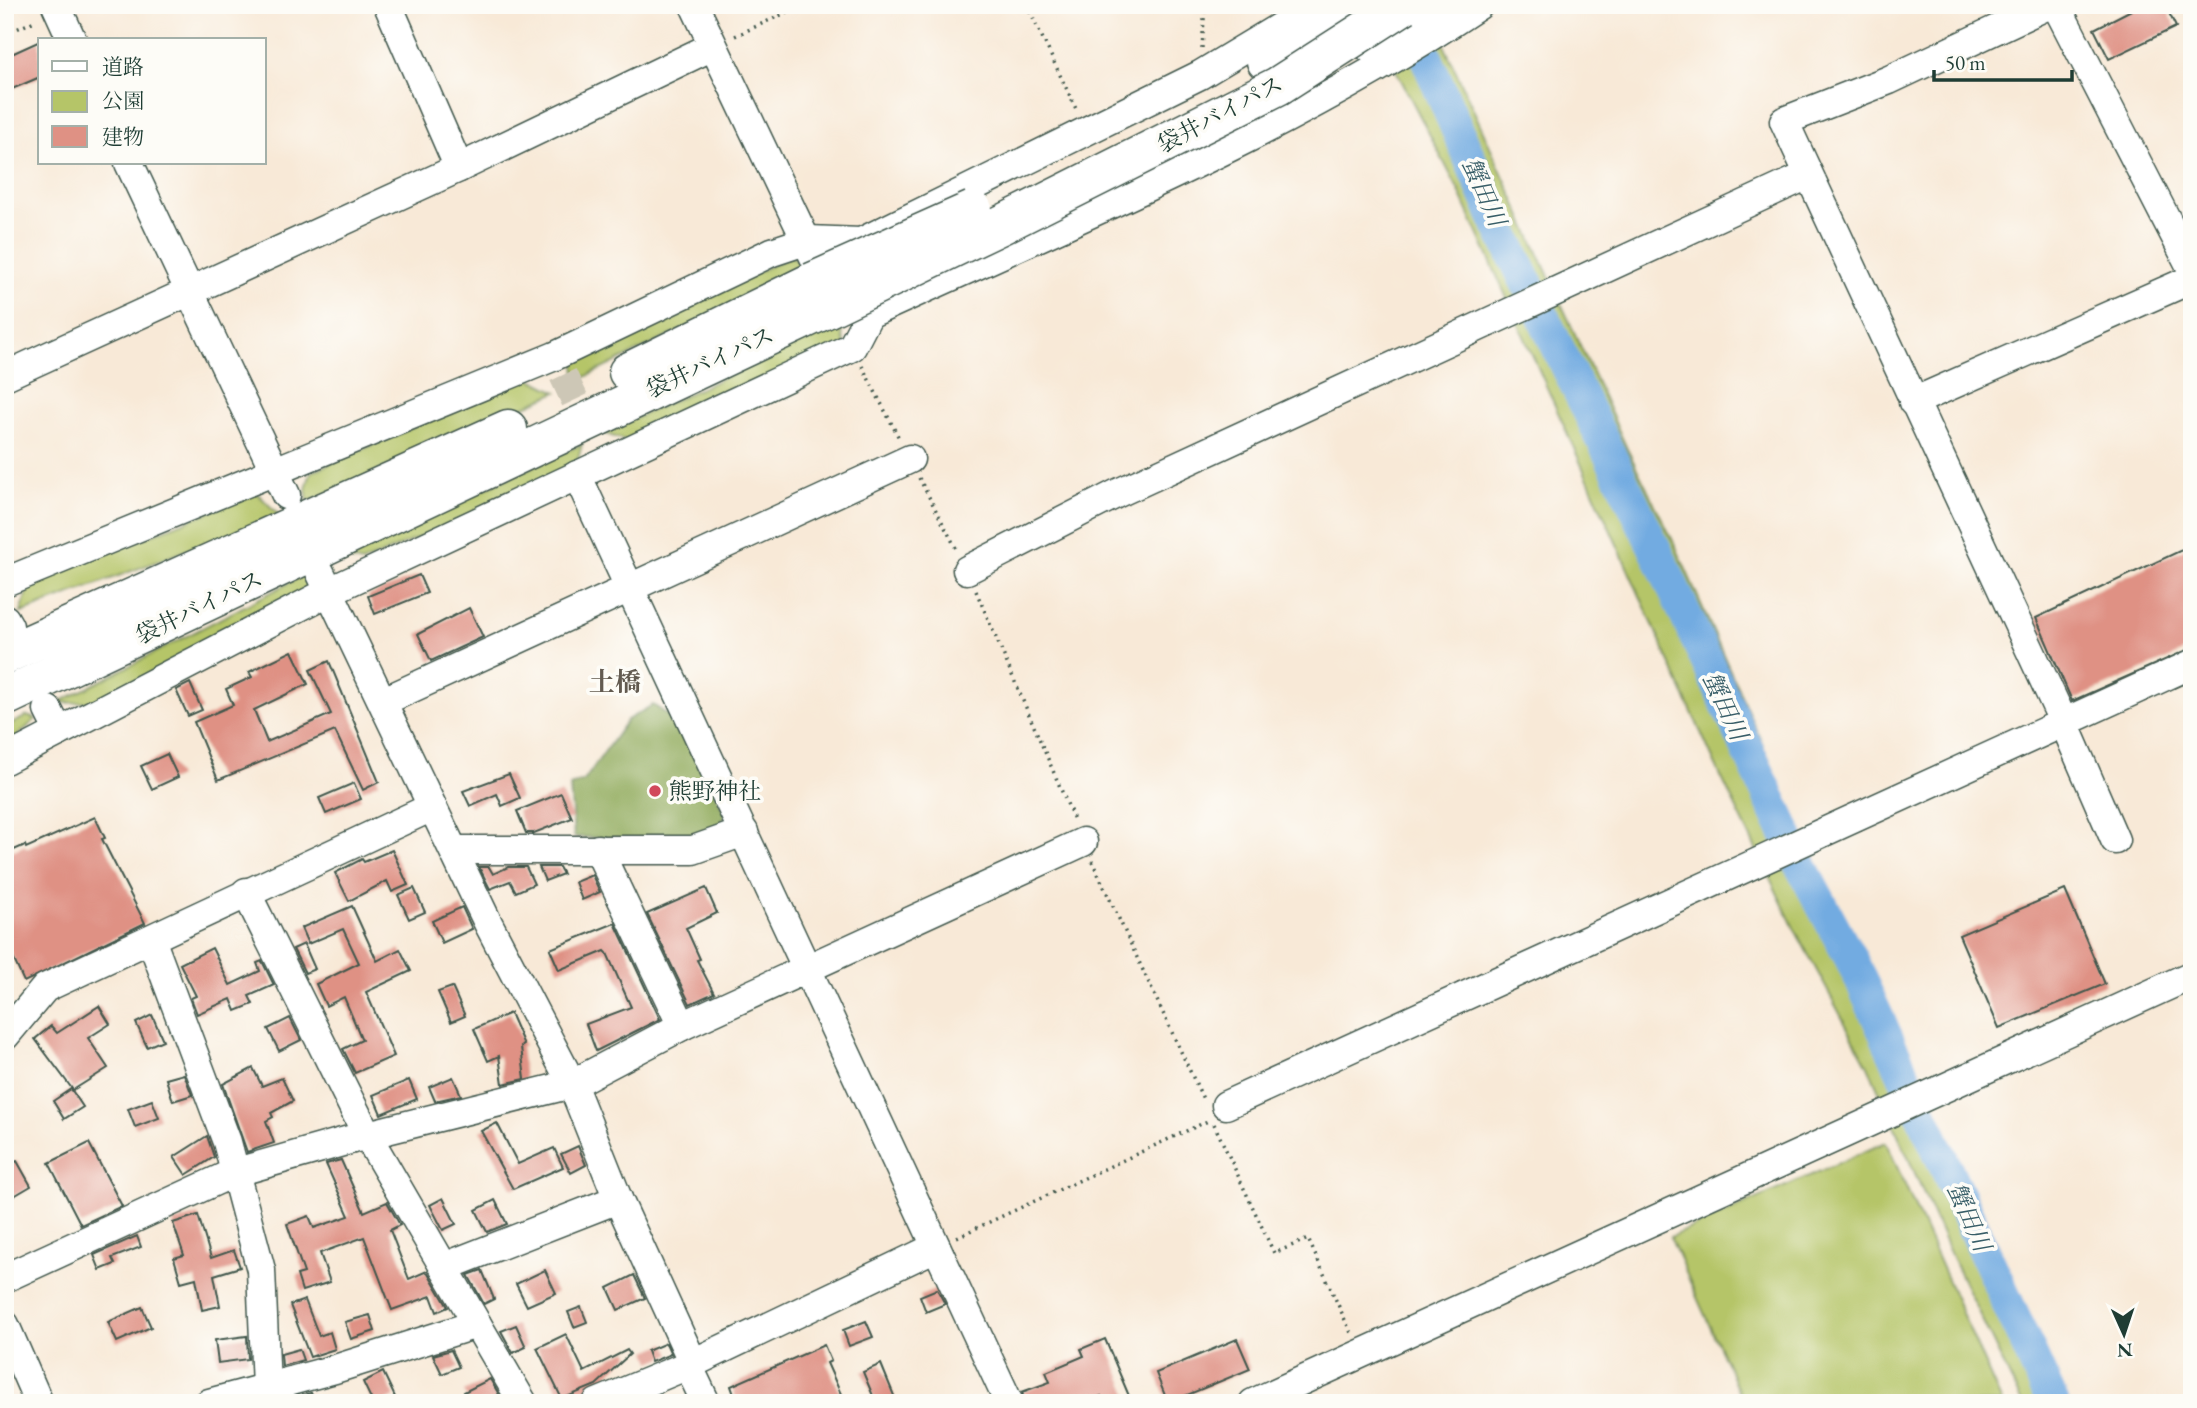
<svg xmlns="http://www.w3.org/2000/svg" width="2197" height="1408" font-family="'EB Garamond','Noto Serif JP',serif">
<rect width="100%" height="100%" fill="#fdfcf7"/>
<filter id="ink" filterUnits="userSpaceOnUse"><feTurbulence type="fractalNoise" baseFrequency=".0143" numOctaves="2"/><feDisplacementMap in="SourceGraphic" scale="14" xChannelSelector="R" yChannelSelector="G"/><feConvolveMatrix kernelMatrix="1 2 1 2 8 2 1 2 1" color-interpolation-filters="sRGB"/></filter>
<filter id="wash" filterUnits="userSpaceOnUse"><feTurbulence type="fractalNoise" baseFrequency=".00686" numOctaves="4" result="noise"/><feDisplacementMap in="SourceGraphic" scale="28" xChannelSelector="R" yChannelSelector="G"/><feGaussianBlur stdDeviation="1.57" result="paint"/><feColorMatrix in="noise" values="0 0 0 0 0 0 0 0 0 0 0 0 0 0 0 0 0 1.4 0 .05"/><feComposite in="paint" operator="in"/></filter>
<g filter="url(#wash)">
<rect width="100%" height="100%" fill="#f8e9d7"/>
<g fill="#b5c568" stroke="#6a814e" stroke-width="2">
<polygon points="1362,5 1426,5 1627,449 1676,547 1822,881 2068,1403 2022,1403 1950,1253 1868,1066 1794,928 1716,766 1459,191"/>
<polygon points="792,256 805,270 577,381 574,357"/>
<polygon points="840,324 846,349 629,442 603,433"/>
<polygon points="527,377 557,392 308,502 306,489 311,472"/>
<polygon points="582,444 576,467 362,563 336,557"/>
<polygon points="257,493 279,515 21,613 29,583"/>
<polygon points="304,575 310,591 95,702 58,703"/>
<polygon points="27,716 36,719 5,748 5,727"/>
<polygon points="1886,1142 2002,1403 1744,1403 1670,1237"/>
</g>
<polygon fill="#90aa5c" stroke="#587448" stroke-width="2" points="653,705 683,725 725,814 716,842 574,837 570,786 584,781 627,720"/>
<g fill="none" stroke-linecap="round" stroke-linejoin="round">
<polyline stroke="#72abe1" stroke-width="33" points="1408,15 1494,215 1658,555 1802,868 1852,961 2053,1403"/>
</g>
<g id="blocks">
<g fill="#df9184">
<polygon points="2141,5 2165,5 2176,27 2109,59 2094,29"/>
<polygon points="40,41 40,77 5,92 5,57"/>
<polygon points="2186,548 2192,560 2192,648 2072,701 2036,618"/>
<polygon points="419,575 427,593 375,614 368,596"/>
<polygon points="469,608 483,637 431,661 418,634"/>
<polygon points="292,651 308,684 254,710 267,742 331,714 310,670 329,661 379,782 363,790 335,731 218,780 194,722 233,705 226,689 252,677 249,672"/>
<polygon points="190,683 202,710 188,716 176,690"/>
<polygon points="167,754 178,777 152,789 141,766"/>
<polygon points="509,774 520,798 502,806 497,794 470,806 463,791"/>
<polygon points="354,783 361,799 326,814 319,798"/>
<polygon points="561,793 572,818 534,833 526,833 517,811"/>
<polygon points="95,817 105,838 102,839 145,923 24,982 10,951 5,953 5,854 25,845 26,848"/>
<polygon points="392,850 408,885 392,892 387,881 349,901 335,873 362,859 364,862"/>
<polygon points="479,867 489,867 493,874 508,867 526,867 534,884 516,892 510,881 490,889"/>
<polygon points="539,867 559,867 563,874 545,881"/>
<polygon points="592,875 600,892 582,900 575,882"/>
<polygon points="414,888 425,912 409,919 398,895"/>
<polygon points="706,888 717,913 686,928 700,959 697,960 714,993 690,1004 647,914"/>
<polygon points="2065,890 2105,984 1999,1028 1959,935"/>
<polygon points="352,906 377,961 400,949 411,971 366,992 394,1056 355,1073 343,1049 362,1040 344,997 326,1006 316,984 359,963 343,929 308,944 301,928"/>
<polygon points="462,907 472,929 442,943 432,921"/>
<polygon points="615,923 660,1019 596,1051 586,1024 631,1007 607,953 605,951 559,970 550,949"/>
<polygon points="304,944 315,969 305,973 293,949"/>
<polygon points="212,948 230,985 260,971 257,963 262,961 274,985 249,996 253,1004 236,1011 231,999 197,1014 191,998 196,996 180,964"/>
<polygon points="452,987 465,1016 451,1022 438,992"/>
<polygon points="99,1006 110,1024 88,1038 108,1068 73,1090 35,1039 51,1026 57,1033"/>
<polygon points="510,1013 524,1045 521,1047 525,1079 503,1084 499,1056 488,1061 474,1029"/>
<polygon points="152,1015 163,1040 147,1047 136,1023"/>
<polygon points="290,1018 301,1040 279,1051 268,1029"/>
<polygon points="253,1068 262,1086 282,1078 293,1101 271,1113 273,1117 266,1121 274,1143 247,1152 223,1084"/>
<polygon points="184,1074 192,1095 173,1101 166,1079"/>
<polygon points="453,1077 461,1095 435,1101 429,1087"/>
<polygon points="409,1080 417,1099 381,1114 373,1095"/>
<polygon points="71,1089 83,1107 64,1119 53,1101"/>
<polygon points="152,1100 159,1118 135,1127 128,1109"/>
<polygon points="497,1123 518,1164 554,1148 563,1167 513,1189 481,1131"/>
<polygon points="207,1136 214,1157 186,1175 174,1157"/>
<polygon points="89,1143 122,1206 81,1225 49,1163"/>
<polygon points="578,1146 586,1165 571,1173 561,1154"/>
<polygon points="341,1160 364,1212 387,1202 400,1225 390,1230 409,1279 427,1271 448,1307 437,1312 431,1296 392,1310 364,1237 320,1253 330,1282 302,1291 297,1275 304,1273 287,1224 309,1216 314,1228 349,1216 326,1164"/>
<polygon points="17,1161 31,1186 14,1196 5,1181 5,1167"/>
<polygon points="443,1198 456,1224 443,1230 430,1205"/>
<polygon points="495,1200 507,1224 487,1232 476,1210"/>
<polygon points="198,1215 211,1258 234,1250 240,1267 214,1275 220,1306 202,1310 196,1278 181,1282 174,1258 184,1255 173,1223"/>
<polygon points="137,1236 141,1247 112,1258 115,1264 100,1270 94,1255"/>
<polygon points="482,1270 494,1299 484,1304 468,1275"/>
<polygon points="545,1270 556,1293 527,1306 516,1284"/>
<polygon points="634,1275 645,1298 618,1310 608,1288"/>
<polygon points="937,1289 945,1304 926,1312 920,1296"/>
<polygon points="305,1300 319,1336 330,1332 335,1349 310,1357 290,1305"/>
<polygon points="142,1307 151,1327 117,1342 108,1322"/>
<polygon points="581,1307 587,1322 574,1327 568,1312"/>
<polygon points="370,1315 375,1331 351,1339 345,1322"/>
<polygon points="866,1321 873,1337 849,1346 843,1330"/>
<polygon points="516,1325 526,1347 513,1353 501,1331"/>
<polygon points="566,1334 584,1372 627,1350 630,1354 596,1385 562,1399 537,1348"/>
<polygon points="247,1336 248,1359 218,1363 215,1340"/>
<polygon points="1105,1339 1132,1403 1104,1403 1101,1396 1084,1403 1025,1403 1022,1392 1050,1382 1046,1372 1084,1356 1081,1349"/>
<polygon points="1237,1339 1250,1369 1168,1403 1156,1373"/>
<polygon points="666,1343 671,1354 651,1362 647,1351"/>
<polygon points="824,1345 831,1361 827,1363 845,1403 737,1403 731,1386"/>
<polygon points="299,1349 303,1360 282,1366 281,1354"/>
<polygon points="451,1350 459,1367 442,1374 433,1355"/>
<polygon points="881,1364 897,1403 876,1403 863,1372"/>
<polygon points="383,1372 395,1397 383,1403 373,1403 363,1382"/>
<polygon points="490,1379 504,1403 469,1403 464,1392"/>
<polygon points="311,1393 316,1403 290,1403 289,1399"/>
</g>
</g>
</g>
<g filter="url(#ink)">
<use href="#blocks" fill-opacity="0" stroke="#40574c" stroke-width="2"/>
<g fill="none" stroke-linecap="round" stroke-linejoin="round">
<polyline stroke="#cdc7b6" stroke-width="28" stroke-dasharray="28 14" stroke-linecap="butt" points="563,375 596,445"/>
<defs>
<g id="minor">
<polyline points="56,5 72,40"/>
<polyline points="388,5 459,168"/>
<polyline points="694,5 814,257"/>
<polyline points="2048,5 1889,80 1784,121 2064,723 2115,840"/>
<polyline points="2056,5 2192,269"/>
<polyline points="129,163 286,495"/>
<polyline points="5,376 459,168 713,46"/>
<polyline points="1913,402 2192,279"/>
<polyline points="577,475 1009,1403"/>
<polyline points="967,570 1118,493 1808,175"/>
<polyline points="320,572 488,923 572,1084 618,1199 693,1363"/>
<polyline points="5,582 555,356 772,252 808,240 861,242 1200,75 1298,16"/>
<polyline points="5,619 9,626"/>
<polyline points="384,701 910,459"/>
<polyline points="48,710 59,732"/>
<path d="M5,760L330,591L852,347L869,314C1076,219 1289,132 1479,5"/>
<polyline points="598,849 682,1026"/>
<polyline points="455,850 693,850 744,832"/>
<polyline points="246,892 367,1135 523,1403"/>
<polyline points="151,939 227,1142 261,1270 266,1387"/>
<polyline points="5,1036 45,988 432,807"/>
<polyline points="1226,1105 2192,664"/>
<polyline points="444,1267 618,1199"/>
<polyline points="5,1278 233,1173 367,1135 572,1084 682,1026 1083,842"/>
<polyline points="5,1325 39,1403"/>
<polyline points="688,1365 706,1403"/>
<polyline points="209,1403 335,1369 477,1324"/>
<polyline points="597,1403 693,1363 936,1247"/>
<polyline points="1253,1403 2192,975"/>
</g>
<g id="highway">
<polyline points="1372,44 1441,5"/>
<polyline points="1266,61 1342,5"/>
<polyline points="628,372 812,282"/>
<polyline points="5,655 508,429"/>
<polyline points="5,697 826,309"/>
</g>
</defs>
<use href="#minor" stroke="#40574c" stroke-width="31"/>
<use href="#highway" stroke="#40574c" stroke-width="41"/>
<g stroke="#40574c" stroke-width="3.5" stroke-dasharray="2 5" stroke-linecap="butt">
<polyline points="1027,5 1077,111"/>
<polyline points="5,34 37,20"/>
<polyline points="735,36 803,5"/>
<polyline points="1202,48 1205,5"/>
<polyline points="862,366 900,440"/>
<polyline points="919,478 958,552"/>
<polyline points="976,591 1075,822"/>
<polyline points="1092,861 1204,1101"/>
<polyline points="1214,1124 1274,1253 1308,1239 1351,1333"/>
<polyline points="957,1237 1210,1120"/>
</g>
<use href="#minor" stroke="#fff" stroke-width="28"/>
<use href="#highway" stroke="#fff" stroke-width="38"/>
<defs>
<g id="highway-bridge">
<polyline points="812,282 973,210"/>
<polyline points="826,309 1001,225 1278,86 1404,5"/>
</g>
</defs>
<use href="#highway-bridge" stroke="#40574c" stroke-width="41" stroke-linecap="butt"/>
<use href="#highway-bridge" stroke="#fff" stroke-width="38"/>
</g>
</g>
<circle fill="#d1495b" stroke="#fdfcf7" stroke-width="2.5" cx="655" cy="791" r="7"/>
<g text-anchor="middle" stroke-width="7" stroke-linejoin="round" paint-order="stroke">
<g font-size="23" fill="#1f3d34" stroke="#fdfcf7">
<text transform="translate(1220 114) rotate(-28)" y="8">袋井バイパス</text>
<text transform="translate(710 362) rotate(-25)" y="8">袋井バイパス</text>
<text transform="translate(199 607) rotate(-26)" y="8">袋井バイパス</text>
</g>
<g font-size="23" fill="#1f3d34" stroke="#fdfcf7" text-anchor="start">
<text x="669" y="799">熊野神社</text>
</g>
<g font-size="24" font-style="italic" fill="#385e68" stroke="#fdfcf7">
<text transform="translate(1484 192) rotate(66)" y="8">蟹田川</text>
<text transform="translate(1725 706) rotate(65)" y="8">蟹田川</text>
<text transform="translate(1969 1217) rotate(66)" y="8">蟹田川</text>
</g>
<g font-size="26" font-weight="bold" fill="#625a50" stroke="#fdfcf7">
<text x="615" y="691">土橋</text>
</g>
</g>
<rect width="2197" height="1408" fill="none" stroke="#fdfcf7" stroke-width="28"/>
<rect x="38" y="38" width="228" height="126" fill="#fdfcf7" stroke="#a4b0a9" stroke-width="2"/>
<rect x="52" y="61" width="35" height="10" fill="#ffffff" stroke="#a4b0a9" stroke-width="2"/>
<text x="102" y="74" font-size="21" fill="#1f3d34">道路</text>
<rect x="52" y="91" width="35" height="21" fill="#b5c568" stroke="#a4b0a9" stroke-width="2"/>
<text x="102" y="108" font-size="21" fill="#1f3d34">公園</text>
<rect x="52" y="126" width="35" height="21" fill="#df9184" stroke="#a4b0a9" stroke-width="2"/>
<text x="102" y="144" font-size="21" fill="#1f3d34">建物</text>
<g transform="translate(2124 1334) rotate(177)" stroke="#fdfcf7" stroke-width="5" paint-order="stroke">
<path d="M0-5L12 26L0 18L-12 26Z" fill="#1f3d34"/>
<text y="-10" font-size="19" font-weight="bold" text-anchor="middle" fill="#1f3d34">N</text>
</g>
<path d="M1934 70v10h138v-10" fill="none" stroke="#1f3d34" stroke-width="3.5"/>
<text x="1945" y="70" font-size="21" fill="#1f3d34" stroke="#fdfcf7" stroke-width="5" paint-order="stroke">50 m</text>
</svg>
